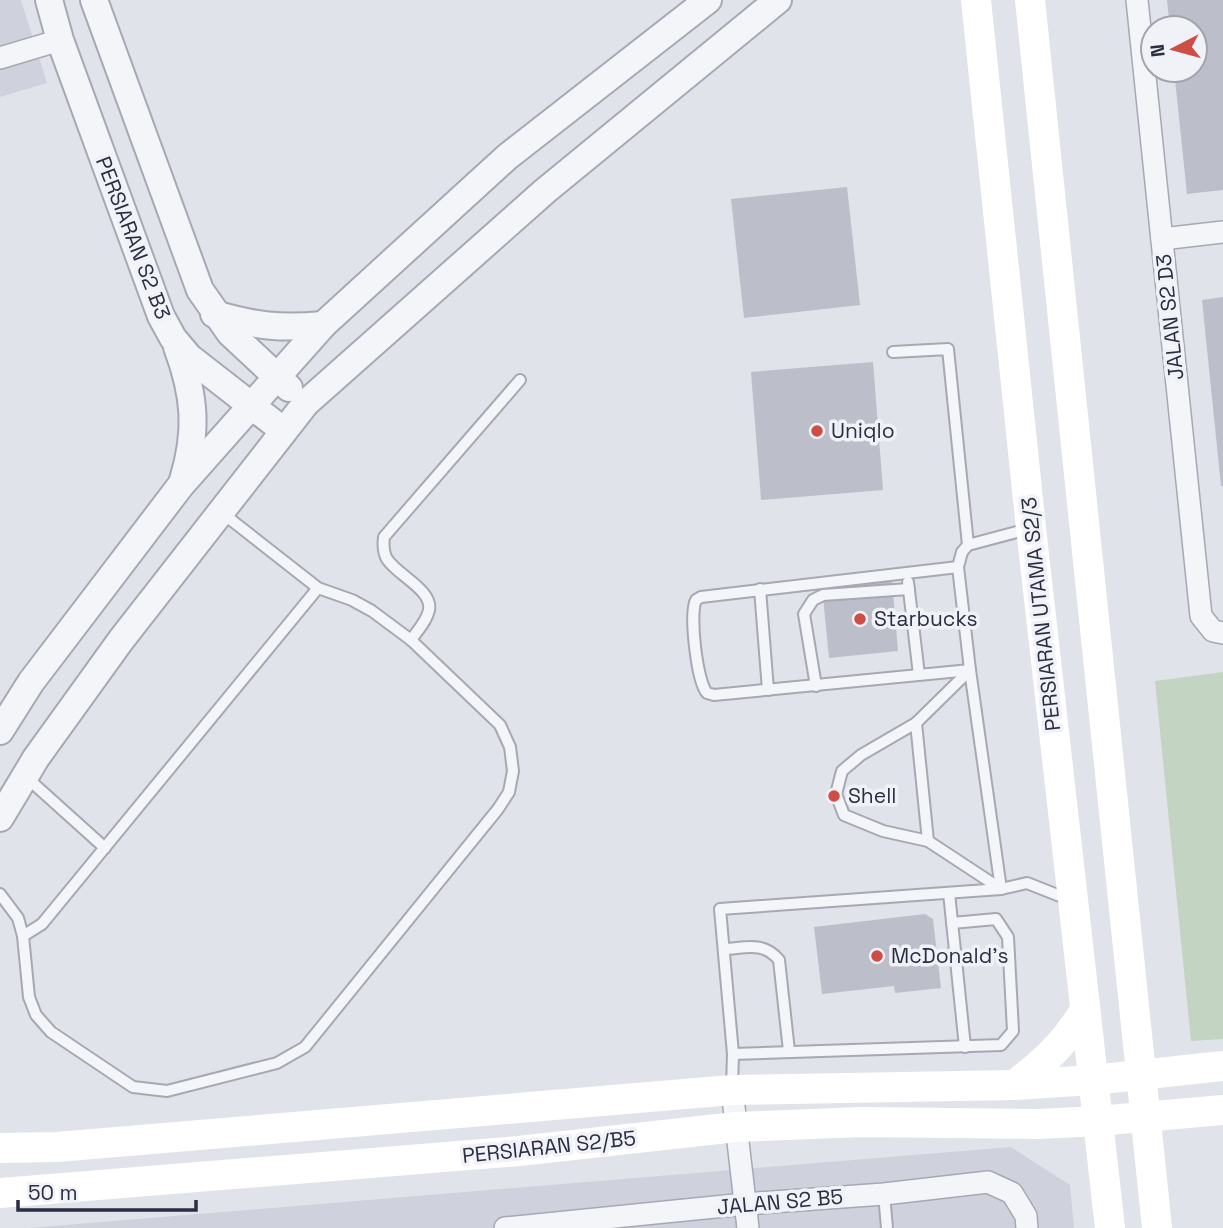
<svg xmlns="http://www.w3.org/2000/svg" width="1223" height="1228" font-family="'Space Grotesk',sans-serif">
<rect width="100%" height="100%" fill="#e1e3ea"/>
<g fill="#cfd2dc">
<polygon points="0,0 21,0 47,83 0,97"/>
<polygon points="1011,1147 1070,1185 1074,1228 29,1228"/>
</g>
<polygon fill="#c4d4c2" points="1223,672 1223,1039 1191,1041 1155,681"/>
<g fill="#bcbeca">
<polygon points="1167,0 1223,0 1223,190 1187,194 1174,70 1195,70 1195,28 1170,28"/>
<polygon points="847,187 860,305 744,318 731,199"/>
<polygon points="1223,297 1223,486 1221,486 1202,300"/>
<polygon points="873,362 883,490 761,500 751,372"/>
<polygon points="892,580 898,651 829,658 822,587"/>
<polygon points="925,914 933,919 941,988 895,993 894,986 822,994 814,927"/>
</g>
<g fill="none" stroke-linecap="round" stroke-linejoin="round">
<defs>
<g id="service">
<polyline points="893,352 948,349 968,545"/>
<path d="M958,567L701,597L696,600C689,614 697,682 707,693L714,695L970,670"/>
<polyline points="908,582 919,675"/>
<polyline points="760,589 768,690"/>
<path d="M411,640C417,631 427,621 429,610C433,590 397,575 387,559C383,552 383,545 384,537L520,380"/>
<polyline points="970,670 916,723 861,755 842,771 836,794 844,815 883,831 928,841 1001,889"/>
<polyline points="816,686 804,614 813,600 823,595 909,589"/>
<polyline points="916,723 928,841"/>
<polyline points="25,776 105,848"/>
<polyline points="1001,889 970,670 958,567 962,552 968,545 1028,529"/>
<polyline points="949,893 965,1047"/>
<polyline points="0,894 18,918 23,936 29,997 36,1015 51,1032 133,1087 167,1091 277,1063 305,1047 498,809 509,792 513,771 510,747 500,725 411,640 372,611 352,600 318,588 221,512"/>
<polyline points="23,936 42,924 318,588"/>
<path d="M724,949C746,948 763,941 779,960L789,1051"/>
<polyline points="733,1054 1001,1045 1013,1031 1008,937 996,919 952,923"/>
<polyline points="732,1087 733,1054 720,909 1001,889 1027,883 1070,900"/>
<polyline points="884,1194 887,1228"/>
</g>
<g id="minor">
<polyline points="1137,0 1201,616 1213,631 1223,633"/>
<polyline points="0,58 60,40"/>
<polyline points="1162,239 1223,232"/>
<polyline points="732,1090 748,1228"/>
<polyline points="505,1228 745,1204 884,1194 988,1182 1012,1193 1026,1216 1027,1228"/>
</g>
<g id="tertiary">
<polyline points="49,0 60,40 161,316 173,338 189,357 284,431"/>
<polyline points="94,0 200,290 230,333 289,388"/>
<path d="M214,314C256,326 280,329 323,325"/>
<path d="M177,347C195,395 198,431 183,480"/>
<polyline points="0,731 31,682 181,485 323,325 507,157 708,0"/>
<polyline points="0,818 36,758 121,640 306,403 545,191 778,0"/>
</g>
</defs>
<use href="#service" stroke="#a6a9b4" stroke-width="14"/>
<use href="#minor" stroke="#a6a9b4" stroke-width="24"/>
<use href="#tertiary" stroke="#a6a9b4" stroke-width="30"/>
<use href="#service" stroke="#f4f5f8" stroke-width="10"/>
<use href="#minor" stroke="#f4f5f8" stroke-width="21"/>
<use href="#tertiary" stroke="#f4f5f8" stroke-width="26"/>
<g stroke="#fff" stroke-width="30">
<polyline points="976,0 1031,528 1110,1228"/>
<path d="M1030,0C1074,409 1111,819 1157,1228"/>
<path d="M1014,1085C1045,1062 1065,1043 1085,1010"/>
<polyline points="0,1148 57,1147 732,1090 1014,1085 1093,1080 1223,1066"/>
<polyline points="0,1193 519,1151 736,1127 862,1122 1039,1124 1098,1121 1223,1110"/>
</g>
</g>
<g fill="#ce4d47" stroke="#f1f2f7" stroke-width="2.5">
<circle cx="817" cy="431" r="7"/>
<circle cx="860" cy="619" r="7"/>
<circle cx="834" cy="796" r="7"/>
<circle cx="877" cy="956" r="7"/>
</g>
<g text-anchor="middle" stroke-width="7" stroke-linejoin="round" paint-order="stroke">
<g font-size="21" fill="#292e42" stroke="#f1f2f7">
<text transform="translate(133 238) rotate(69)" y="7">PERSIARAN S2 B3</text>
<text transform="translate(1170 317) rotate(-96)" y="7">JALAN S2 D3</text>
<text transform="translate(1041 614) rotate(-96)" y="7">PERSIARAN UTAMA S2/3</text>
<text transform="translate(549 1147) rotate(-6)" y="7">PERSIARAN S2/B5</text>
<text transform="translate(780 1202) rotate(-5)" y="7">JALAN S2 B5</text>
</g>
<g font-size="21" fill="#292e42" stroke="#f1f2f7" text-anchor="start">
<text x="831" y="438">Uniqlo</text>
<text x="874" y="626">Starbucks</text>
<text x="848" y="803">Shell</text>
<text x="891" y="963">McDonald's</text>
</g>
</g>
<g transform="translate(1174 49) rotate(264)"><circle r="33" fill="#f1f2f7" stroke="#a1a4af" stroke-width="2"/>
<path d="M0-5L12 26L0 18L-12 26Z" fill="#ce4d47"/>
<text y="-10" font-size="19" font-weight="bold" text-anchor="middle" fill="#292e42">N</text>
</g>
<path d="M18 1200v10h178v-10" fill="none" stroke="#292e42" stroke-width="3.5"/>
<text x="28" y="1200" font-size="21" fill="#292e42" stroke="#f1f2f7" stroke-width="5" paint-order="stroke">50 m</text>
</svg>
